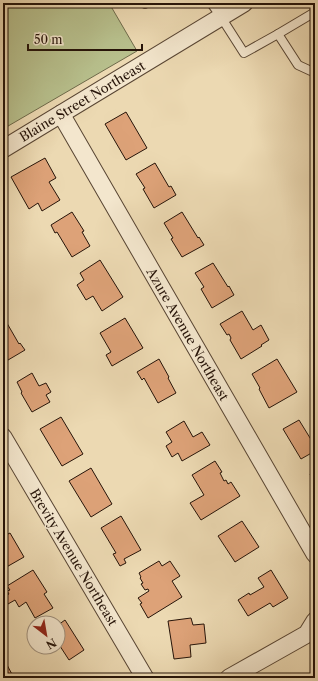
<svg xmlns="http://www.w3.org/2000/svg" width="318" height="681" font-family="'Libre Caslon Text',serif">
<rect width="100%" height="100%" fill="#ecd9b2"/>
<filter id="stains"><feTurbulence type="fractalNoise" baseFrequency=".005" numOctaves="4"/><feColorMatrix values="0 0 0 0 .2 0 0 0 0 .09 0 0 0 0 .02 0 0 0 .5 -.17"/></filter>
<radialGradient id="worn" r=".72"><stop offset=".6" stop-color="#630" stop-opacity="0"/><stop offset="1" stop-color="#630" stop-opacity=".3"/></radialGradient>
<polygon fill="#b7bf8c" stroke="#6e6a4a" points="3,3 109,3 137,51 3,129"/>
<g fill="#dda278" stroke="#261409">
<polygon points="126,112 147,148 126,160 105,124"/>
<polygon points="45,158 56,178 49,182 60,200 42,211 38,203 29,209 11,177"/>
<polygon points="155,163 169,187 171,186 176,195 154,208 143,189 145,188 136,174"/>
<polygon points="72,212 84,231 82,232 90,246 72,257 57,232 55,233 51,225"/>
<polygon points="182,212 198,238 199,237 204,245 182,257 171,239 173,238 164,223"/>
<polygon points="100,260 123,297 102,311 93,296 86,300 77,285 84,280 80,273"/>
<polygon points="213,263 228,287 229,286 234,295 212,308 201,289 204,287 195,273"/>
<polygon points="242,311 253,330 261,325 269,340 261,345 262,346 241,359 230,340 231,338 229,334 227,335 220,324"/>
<polygon points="4,318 19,344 20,343 25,350 3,363"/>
<polygon points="125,318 143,348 112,366 106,355 111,352 100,333"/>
<polygon points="159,359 169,377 168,378 176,393 158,403 144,378 142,380 137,372"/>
<polygon points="277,359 297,392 269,408 259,389 260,388 252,374"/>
<polygon points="32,373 39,386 46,383 51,392 46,395 50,402 32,412 21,393 22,392 17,382"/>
<polygon points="61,417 83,454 62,466 40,429"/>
<polygon points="299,420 315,446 315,451 301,459 283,429"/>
<polygon points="184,421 193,437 202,432 210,445 182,461 178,453 172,457 166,446 172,442 166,432"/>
<polygon points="215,461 222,472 220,473 224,481 226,480 228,484 231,482 240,496 201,520 190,503 204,495 192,475"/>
<polygon points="91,468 112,504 91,517 69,481"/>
<polygon points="315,471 315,483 310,474"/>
<polygon points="121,516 141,550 124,559 126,563 120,566 113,554 116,553 101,528"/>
<polygon points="242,521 259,547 235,562 218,536"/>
<polygon points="3,524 8,534 10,533 24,557 3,569"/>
<polygon points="159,561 162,566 170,561 180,576 172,581 182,597 148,618 140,604 142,603 138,598 149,591 148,589 145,590 141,584 143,583 140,578 141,577 139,573"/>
<polygon points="33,570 47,592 44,594 53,608 35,618 26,602 19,607 15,600 8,604 3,597 9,594 7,591 10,590 7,586"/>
<polygon points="271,570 288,598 273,607 270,603 248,616 238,600 249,593 250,595 264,587 258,578"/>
<polygon points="191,618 193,625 204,624 206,643 190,645 191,657 174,659 168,621"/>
<polygon points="65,620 84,650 69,660 58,643 58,625"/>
<polygon points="6,663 14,678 3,678 3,665"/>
<polygon points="315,670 315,678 297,678 301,676 303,678"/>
</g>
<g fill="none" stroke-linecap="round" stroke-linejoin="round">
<defs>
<g id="service">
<polyline points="144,3 145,4 146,3"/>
<polyline points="211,3 221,17 244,53 278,34 298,65 311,71 315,69"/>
<polyline points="278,34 315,12"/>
</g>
<g id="minor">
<polyline points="61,114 315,554"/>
<polyline points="3,149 244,3"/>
<polyline points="3,437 145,678"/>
<polyline points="229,678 307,634 315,621"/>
</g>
</defs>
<use href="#service" stroke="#584533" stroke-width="10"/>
<use href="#minor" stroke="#584533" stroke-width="19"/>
<use href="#service" stroke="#f3e6cd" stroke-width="8"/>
<use href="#minor" stroke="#f3e6cd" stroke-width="17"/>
</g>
<g text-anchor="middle" stroke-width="3" stroke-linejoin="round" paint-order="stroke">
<g font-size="13" fill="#261409" stroke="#f3e6cd">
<text transform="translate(82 101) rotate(-31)" y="5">Blaine Street Northeast</text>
<text transform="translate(188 334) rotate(60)" y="5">Azure Avenue Northeast</text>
<text transform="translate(74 557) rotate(59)" y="5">Brevity Avenue Northeast</text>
</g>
</g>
<rect width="318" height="681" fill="none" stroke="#ecd9b2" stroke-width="16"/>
<rect x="4" y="4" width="310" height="673" fill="none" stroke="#261409" stroke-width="2"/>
<rect x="8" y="8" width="302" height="665" fill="none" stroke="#261409"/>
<g transform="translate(46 635) rotate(149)"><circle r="19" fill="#f3e6cd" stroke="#a1927f"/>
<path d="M0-3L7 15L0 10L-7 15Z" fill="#8f2418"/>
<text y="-6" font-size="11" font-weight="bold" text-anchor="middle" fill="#261409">N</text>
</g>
<path d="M28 44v6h114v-6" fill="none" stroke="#261409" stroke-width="2"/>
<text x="34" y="44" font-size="12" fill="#261409" stroke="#f3e6cd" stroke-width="3" paint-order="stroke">50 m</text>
<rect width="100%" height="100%" filter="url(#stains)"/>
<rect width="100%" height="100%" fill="url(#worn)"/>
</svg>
